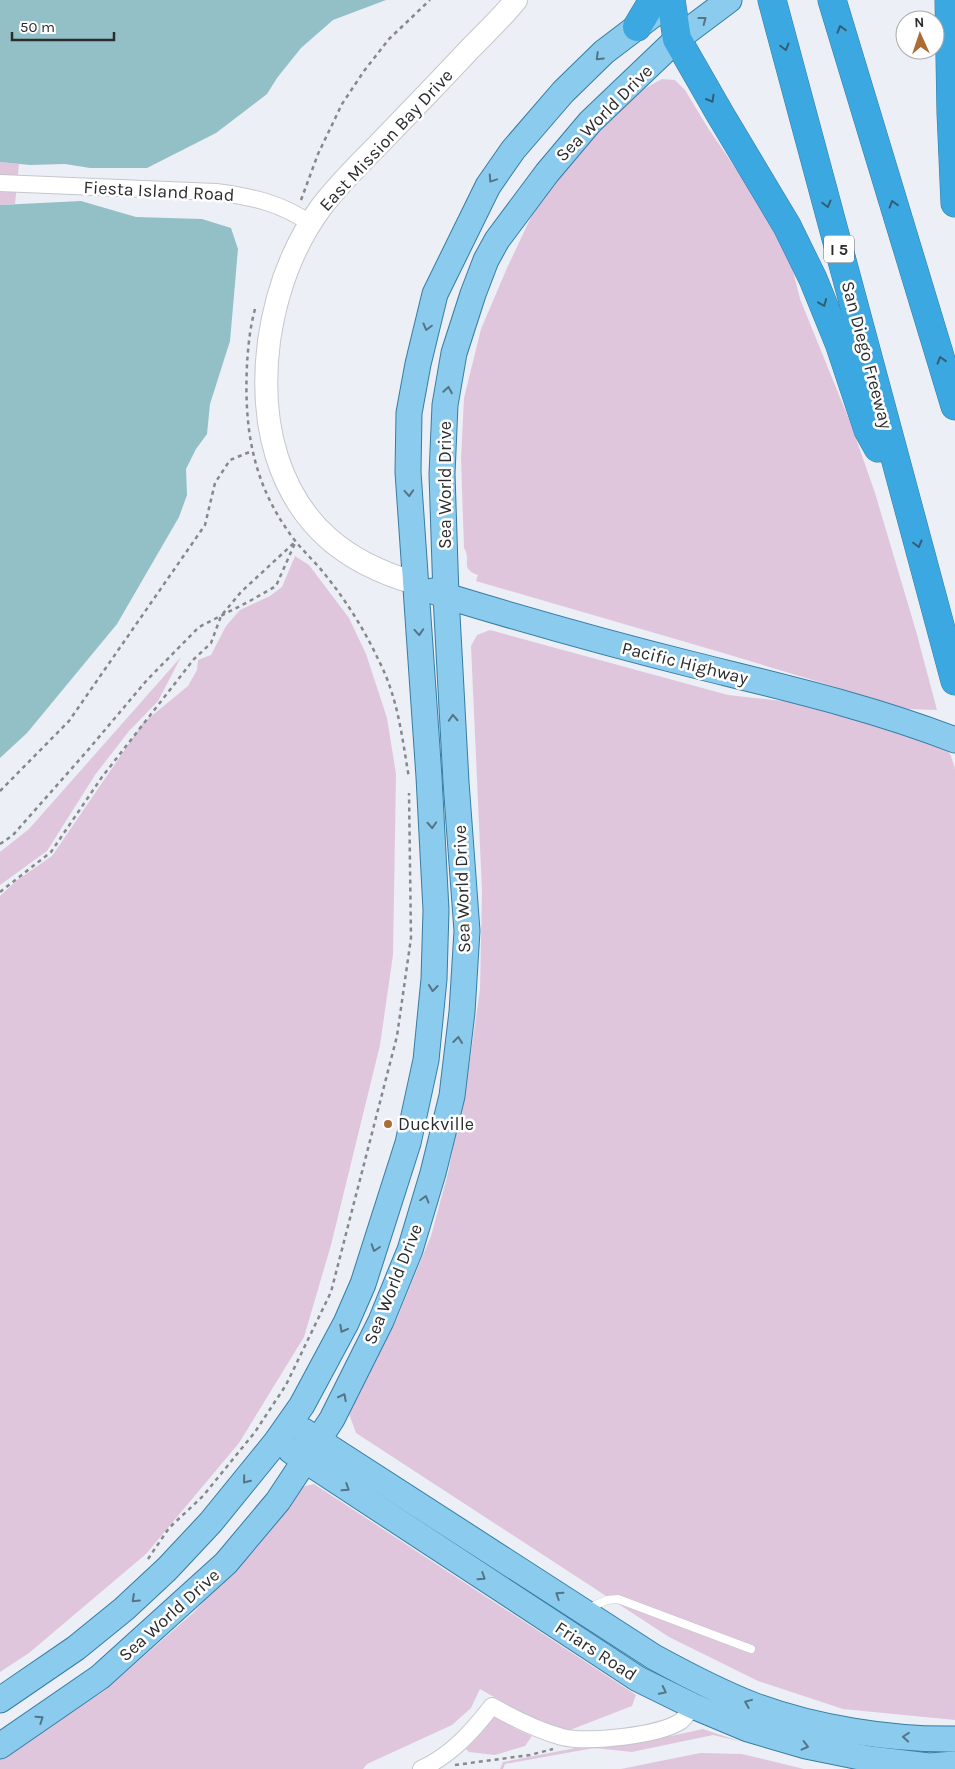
<svg xmlns="http://www.w3.org/2000/svg" width="955" height="1769" font-family="Karla,sans-serif">
<rect width="100%" height="100%" fill="#eceff5"/>
<g fill="#dfc6dd">
<path d="M662,79L675,80L685,90L708,128L755,197L790,259L800,299L852,427L875,493L916,631L937,710L908,709L720,652L476,581L478,575C459,569 472,560 464,548L461,459L464,398L481,329L507,268L539,200L595,133L642,90Z"/>
<polygon points="0,162 19,164 15,204 0,205"/>
<polygon points="295,556 309,565 349,618 366,654 387,718 396,774 393,955 380,1045 331,1245 304,1337 239,1443 146,1554 29,1653 0,1672 0,896 16,881 52,856 143,723 188,686 197,670 198,660 211,655 226,626 240,610 270,596 282,587"/>
<polygon points="490,630 728,695 801,703 946,746 951,756 955,769 955,1720 843,1709 758,1681 669,1637 356,1433 348,1411 397,1318 431,1236 448,1173 467,1081 480,989 482,891 471,646 477,635"/>
<polygon points="181,657 158,701 129,731 95,775 47,851 0,885 0,852 29,829"/>
<polygon points="314,1484 636,1695 632,1706 570,1730 553,1728 520,1712 480,1689 471,1708 452,1725 367,1764 363,1769 0,1769 0,1759 104,1691 193,1613 269,1527 301,1487"/>
<polygon points="499,1716 514,1728 532,1736 525,1746 495,1755 469,1752 466,1749 493,1717"/>
<polygon points="703,1729 742,1742 713,1735 632,1752 594,1748 505,1764 503,1769 500,1769 503,1762 591,1745 644,1742"/>
<polygon points="700,1753 742,1754 804,1769 621,1769"/>
</g>
<g fill="#92c0c6">
<polygon points="0,0 386,0 333,20 301,48 277,78 267,94 216,133 147,168 90,168 65,164 30,165 0,162"/>
<polygon points="81,201 136,217 202,219 231,228 238,249 230,341 210,404 207,434 196,449 186,469 187,495 179,517 117,624 27,733 0,758 0,205"/>
</g>
<g fill="none" stroke-linecap="round" stroke-linejoin="round">
<defs>
<polyline id="service" points="589,1608 607,1600 618,1599 751,1649"/>
<g id="minor">
<path d="M0,183L216,192C253,197 281,203 311,224"/>
<path d="M421,1769C451,1755 472,1732 492,1706C515,1719 537,1730 562,1737C587,1743 659,1736 681,1721C686,1717 689,1711 693,1706"/>
</g>
<path id="secondary" d="M415,583C346,563 299,526 277,457C265,419 264,380 269,341C276,293 293,245 322,206C339,184 359,164 378,145C408,114 438,83 467,52C483,35 501,19 516,0"/>
<g id="primary">
<path d="M433,591L446,596C528,621 610,644 694,665C782,687 870,707 955,740"/>
<path d="M304,1431L654,1657C687,1675 719,1692 753,1705C814,1728 891,1740 955,1739"/>
<polyline points="291,1451 638,1679 693,1706 748,1729 806,1746 870,1759 929,1766 955,1764"/>
<polyline points="0,1700 76,1648 124,1609 167,1569 211,1522 276,1442 302,1405 346,1323 363,1284 408,1143 426,1060 434,979 436,910 429,777 408,472 409,413 418,364 435,294 488,186 513,150 563,92 604,52 654,14"/>
<polyline points="0,1746 100,1677 226,1563 278,1501 319,1439 332,1419 381,1321 410,1250 433,1173 452,1096 462,1012 467,931 456,782 446,596 442,474 445,405 454,353 473,294 486,260 497,240 547,173 590,122 677,39 729,0"/>
</g>
<g id="motorway">
<polyline points="671,0 677,39 720,114 787,226 813,279 839,343 868,430 878,448"/>
<polyline points="772,0 955,681"/>
<polyline points="832,0 955,406"/>
<polyline points="949,0 951,112 955,203"/>
<polyline points="637,27 653,0"/>
</g>
</defs>
<use href="#service" stroke="#c5c7cd" stroke-width="9"/>
<use href="#minor" stroke="#c5c7cd" stroke-width="18"/>
<use href="#secondary" stroke="#c5c7cd" stroke-width="24"/>
<use href="#primary" stroke="#367da3" stroke-width="27"/>
<use href="#motorway" stroke="#367da3" stroke-width="29"/>
<g stroke="#86888c" stroke-width="2.5" stroke-dasharray="4 4" stroke-linecap="butt">
<polyline points="301,200 318,154 342,104 364,71 389,39 430,0"/>
<path d="M255,309C250,327 248,347 247,365C244,426 252,480 288,531C299,548 315,561 327,577C347,602 365,631 379,661C398,698 402,737 409,778"/>
<polyline points="0,791 69,721 205,525 215,483 230,460 252,451"/>
<polyline points="0,844 13,835 88,750 147,680 199,627 248,602 276,586 295,543"/>
<polyline points="0,892 51,852 102,777 194,659 211,643 221,616 241,592 296,541"/>
<polyline points="148,1559 169,1528 203,1496 255,1432 286,1385 331,1292 397,1036 411,938 409,793"/>
<polyline points="455,1765 530,1755 553,1749"/>
</g>
<use href="#service" stroke="#fff" stroke-width="8"/>
<use href="#minor" stroke="#fff" stroke-width="16"/>
<use href="#secondary" stroke="#fff" stroke-width="22"/>
<use href="#primary" stroke="#8acbee" stroke-width="25"/>
<use href="#motorway" stroke="#3ca8e2" stroke-width="28"/>
</g>
<defs><path id="oneway-chevron" d="M-2-3.5L2.5 0L-2 3.5" fill="none" stroke-width="1.6" stroke-linecap="round" stroke-linejoin="round" transform="scale(1.25)"/></defs>
<g stroke="#567484">
<use href="#oneway-chevron" transform="translate(703 20) rotate(-37)"/>
<use href="#oneway-chevron" transform="translate(599 57) rotate(136)"/>
<use href="#oneway-chevron" transform="translate(492 179) rotate(124)"/>
<use href="#oneway-chevron" transform="translate(427 327) rotate(105)"/>
<use href="#oneway-chevron" transform="translate(448 390) rotate(-81)"/>
<use href="#oneway-chevron" transform="translate(409 493) rotate(86)"/>
<use href="#oneway-chevron" transform="translate(419 632) rotate(86)"/>
<use href="#oneway-chevron" transform="translate(453 718) rotate(-93)"/>
<use href="#oneway-chevron" transform="translate(432 825) rotate(87)"/>
<use href="#oneway-chevron" transform="translate(433 988) rotate(96)"/>
<use href="#oneway-chevron" transform="translate(458 1040) rotate(-83)"/>
<use href="#oneway-chevron" transform="translate(425 1199) rotate(-74)"/>
<use href="#oneway-chevron" transform="translate(375 1248) rotate(108)"/>
<use href="#oneway-chevron" transform="translate(343 1329) rotate(118)"/>
<use href="#oneway-chevron" transform="translate(343 1397) rotate(-63)"/>
<use href="#oneway-chevron" transform="translate(246 1480) rotate(129)"/>
<use href="#oneway-chevron" transform="translate(346 1488) rotate(33)"/>
<use href="#oneway-chevron" transform="translate(482 1577) rotate(33)"/>
<use href="#oneway-chevron" transform="translate(559 1595) rotate(-147)"/>
<use href="#oneway-chevron" transform="translate(135 1599) rotate(137)"/>
<use href="#oneway-chevron" transform="translate(663 1691) rotate(26)"/>
<use href="#oneway-chevron" transform="translate(748 1703) rotate(-158)"/>
<use href="#oneway-chevron" transform="translate(40 1719) rotate(-34)"/>
<use href="#oneway-chevron" transform="translate(906 1737) rotate(-175)"/>
<use href="#oneway-chevron" transform="translate(805 1746) rotate(14)"/>
</g>
<g stroke="#325e76">
<use href="#oneway-chevron" transform="translate(841 29) rotate(-106)"/>
<use href="#oneway-chevron" transform="translate(785 47) rotate(75)"/>
<use href="#oneway-chevron" transform="translate(711 99) rotate(60)"/>
<use href="#oneway-chevron" transform="translate(827 204) rotate(75)"/>
<use href="#oneway-chevron" transform="translate(893 204) rotate(-107)"/>
<use href="#oneway-chevron" transform="translate(823 303) rotate(68)"/>
<use href="#oneway-chevron" transform="translate(941 360) rotate(-107)"/>
<use href="#oneway-chevron" transform="translate(918 544) rotate(75)"/>
</g>
<circle fill="#ab6d33" stroke="#fff" stroke-width="2" cx="388" cy="1124" r="5"/>
<g text-anchor="middle" stroke-width="5" stroke-linejoin="round" paint-order="stroke">
<rect fill="#fff" stroke="#6b6b6d" stroke-width="1" x="824" y="235.5" width="30" height="27" rx="4"/>
<g font-size="16" font-weight="bold" fill="#2b2c2e">
<text x="839" y="255">I 5</text>
</g>
<g font-size="18" fill="#2b2c2e" stroke="#fff">
<text transform="translate(604 113) rotate(-45)" y="6">Sea World Drive</text>
<text transform="translate(386 140) rotate(-47)" y="6">East Mission Bay Drive</text>
<text transform="translate(159 191) rotate(3)" y="6">Fiesta Island Road</text>
<text transform="translate(867 355) rotate(75)" y="6">San Diego Freeway</text>
<text transform="translate(445 485) rotate(-90)" y="6">Sea World Drive</text>
<text transform="translate(685 663) rotate(14)" y="6">Pacific Highway</text>
<text transform="translate(462 889) rotate(-92)" y="6">Sea World Drive</text>
<text transform="translate(393 1284) rotate(-68)" y="6">Sea World Drive</text>
<text transform="translate(169 1615) rotate(-42)" y="6">Sea World Drive</text>
<text transform="translate(596 1651) rotate(33)" y="6">Friars Road</text>
</g>
<g font-size="18" fill="#2b2c2e" stroke="#fff" text-anchor="start">
<text x="398" y="1130">Duckville</text>
</g>
</g>
<g transform="translate(920 35) rotate(357)"><circle r="24" fill="#ffffff" stroke="#aaabab"/>
<path d="M0-4L9 19L0 12L-9 19Z" fill="#ab6d33"/>
<text y="-8" font-size="14" font-weight="bold" text-anchor="middle" fill="#2b2c2e">N</text>
</g>
<path d="M12 32v8h102v-8" fill="none" stroke="#2b2c2e" stroke-width="2.5"/>
<text x="20" y="32" font-size="15" fill="#2b2c2e" stroke="#ffffff" stroke-width="4" paint-order="stroke">50 m</text>
</svg>
